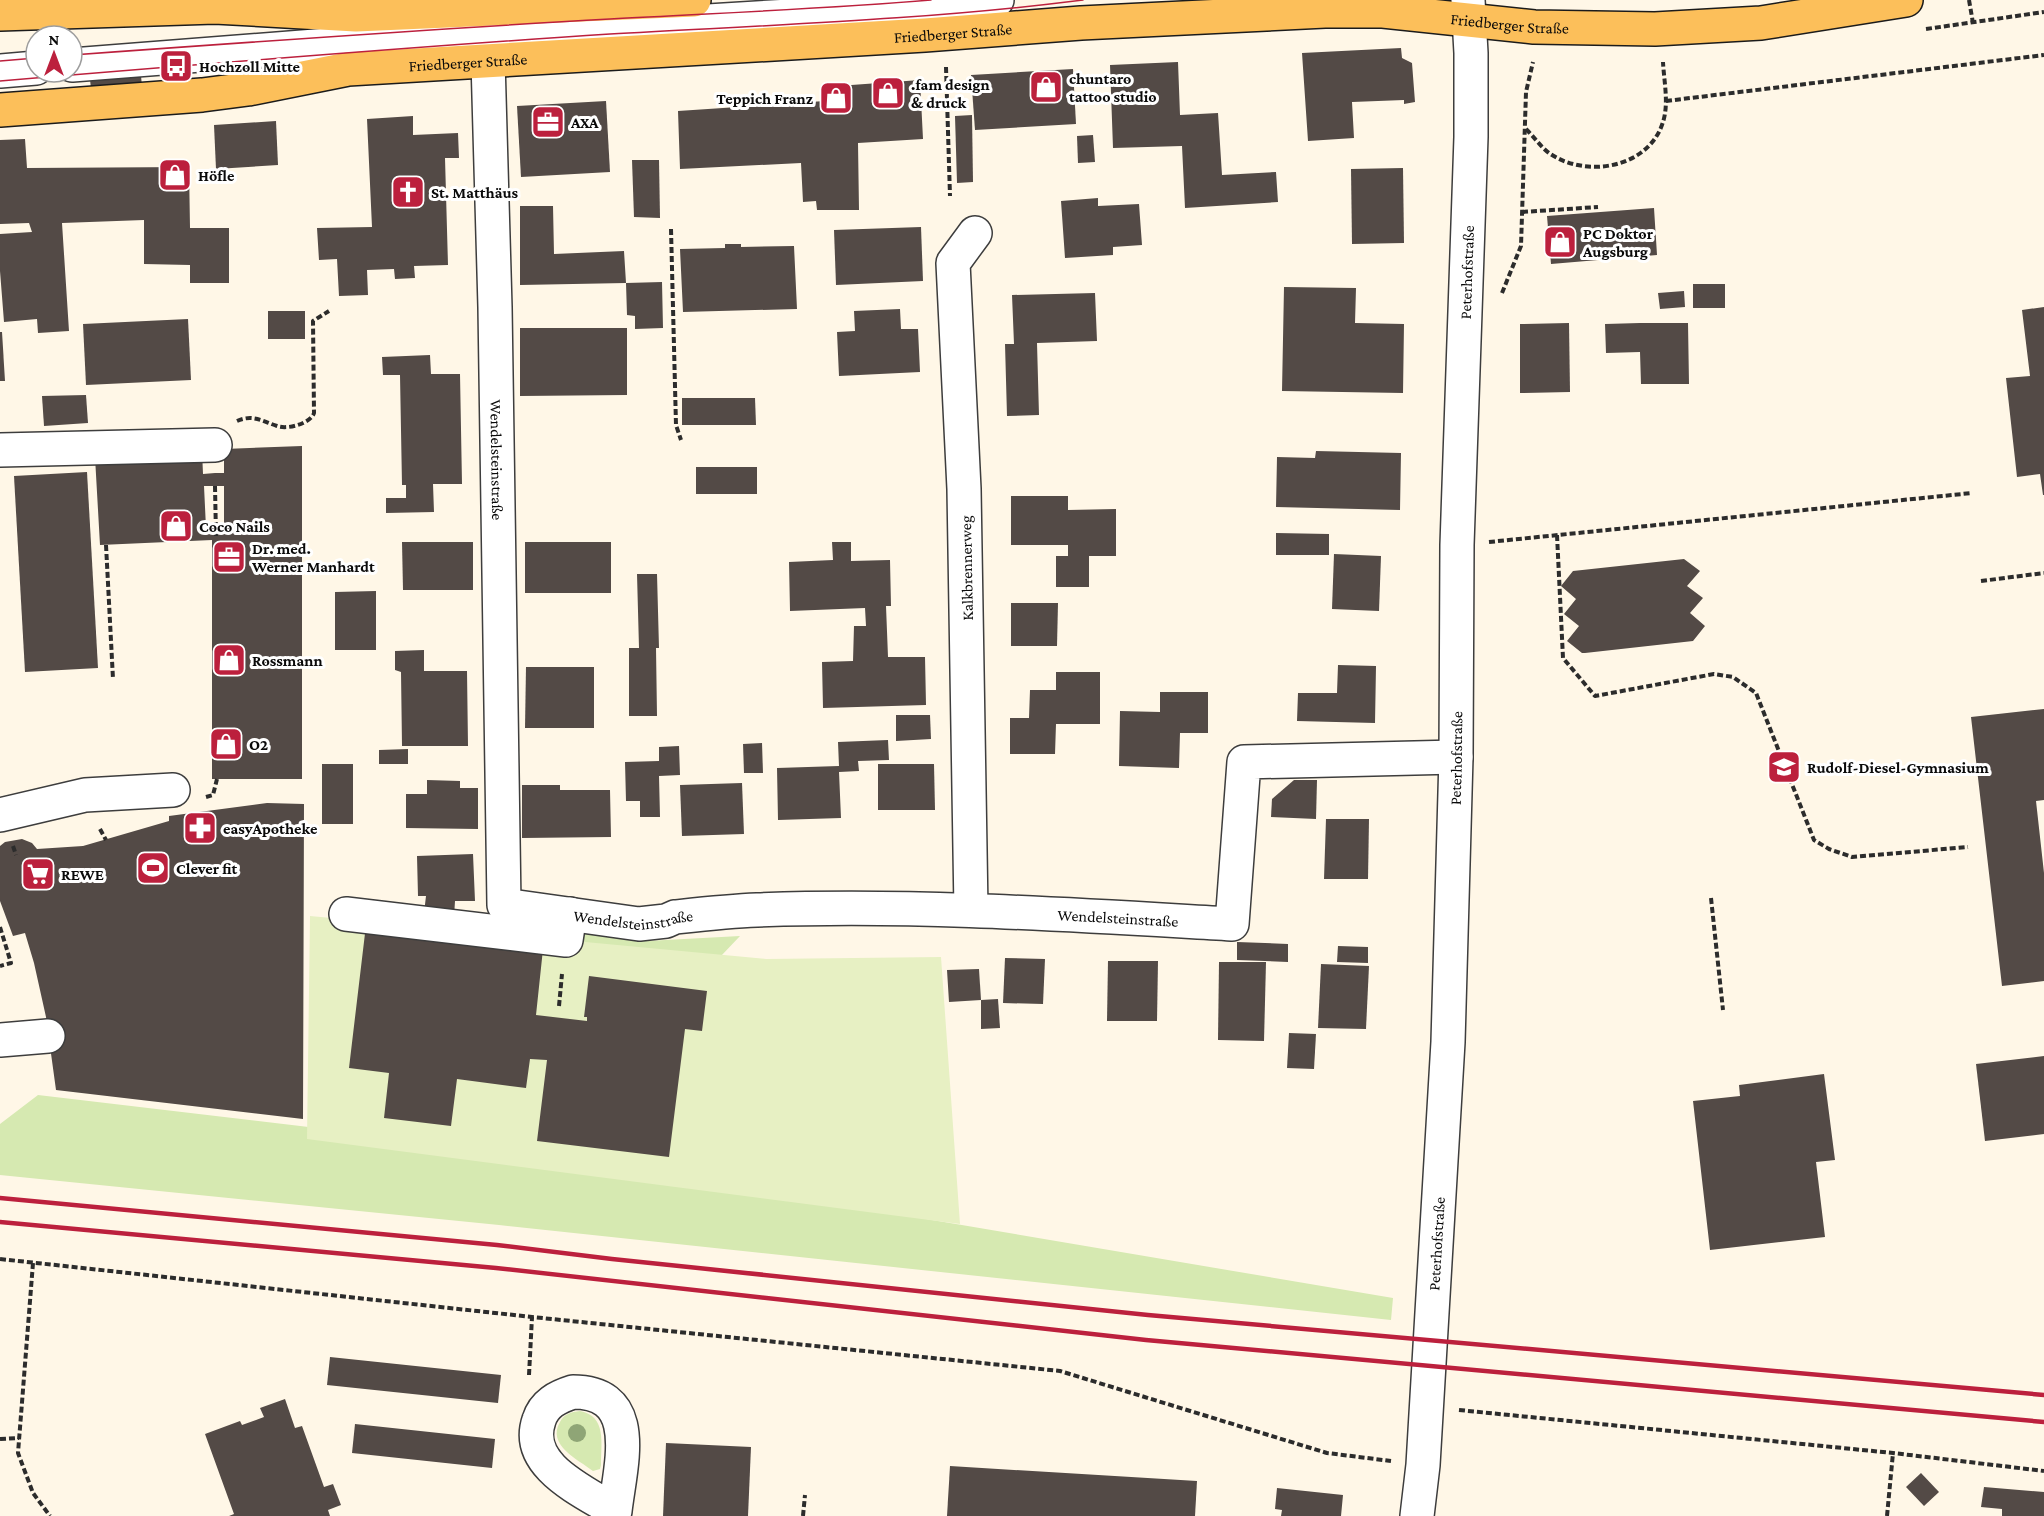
<svg xmlns="http://www.w3.org/2000/svg" width="2044" height="1516" font-family="'Crimson Pro',serif">
<rect width="100%" height="100%" fill="#fff7e7"/>
<g fill="#d6e9b1">
<polygon points="581,933 647,941 740,936 721,956 580,949"/>
<polygon points="38,1095 553,1156 1393,1298 1391,1320 499,1225 0,1175 0,1124"/>
<path d="M580,1411C607,1416 601,1444 601,1465L600,1469L593,1471C579,1460 546,1445 560,1422C564,1414 571,1412 580,1411Z"/>
</g>
<polygon fill="#e7f0c3" points="310,916 766,959 941,957 960,1224 307,1139"/>
<g fill="#534a46" fill-rule="evenodd">
<polygon points="1401,48 1402,58 1412,63 1415,102 1404,104 1404,100 1352,102 1354,138 1308,141 1302,53"/>
<polygon points="1178,62 1180,115 1218,113 1222,175 1276,172 1278,202 1185,208 1182,146 1113,148 1110,65"/>
<polygon points="1073,69 1076,124 975,130 971,75"/>
<polygon points="141,76 142,86 91,89 90,79"/>
<polygon points="920,80 923,139 858,143 859,210 817,210 816,201 803,202 801,163 680,169 678,111 825,101 824,87"/>
<polygon points="606,101 610,172 521,177 517,106"/>
<polygon points="972,115 973,182 957,183 955,116"/>
<polygon points="413,116 413,135 458,133 459,158 445,158 448,265 414,266 415,278 395,279 394,269 367,270 368,295 339,296 337,259 319,260 317,228 372,227 367,119"/>
<polygon points="276,121 278,165 216,169 214,125"/>
<polygon points="1093,135 1095,162 1078,163 1077,136"/>
<polygon points="25,139 27,168 189,167 190,228 229,228 229,283 190,283 190,265 144,264 144,220 62,223 69,331 38,333 37,319 4,322 0,271 0,234 32,232 29,223 0,224 0,140"/>
<polygon points="632,160 659,160 660,218 634,217"/>
<polygon points="1403,168 1404,243 1352,244 1351,169"/>
<polygon points="1098,198 1098,206 1139,204 1142,245 1113,247 1113,255 1065,258 1061,201"/>
<polygon points="520,206 553,206 554,254 624,251 626,283 662,282 663,328 635,329 635,316 627,315 626,283 520,285"/>
<polygon points="1654,208 1657,255 1551,264 1547,216"/>
<polygon points="921,227 923,281 836,285 834,230"/>
<polygon points="725,244 741,244 741,247 794,246 797,309 683,312 680,249 725,248"/>
<rect x="1693" y="284" width="32" height="24"/>
<polygon points="1284,287 1356,288 1355,323 1404,324 1403,393 1282,391"/>
<polygon points="1684,291 1685,307 1660,309 1658,293"/>
<polygon points="1095,293 1097,341 1037,343 1039,415 1007,416 1005,344 1014,344 1012,295"/>
<polygon points="2044,307 2044,495 2043,495 2040,474 2017,477 2006,378 2030,376 2022,310"/>
<polygon points="900,309 901,329 918,329 920,372 839,376 837,332 855,331 854,311"/>
<rect x="268" y="311" width="37" height="28"/>
<polygon points="188,319 191,380 86,385 83,324"/>
<polygon points="1569,323 1570,392 1520,393 1520,324"/>
<polygon points="1640,323 1688,323 1689,384 1641,384 1640,352 1606,353 1605,324"/>
<polygon points="520,328 627,328 627,395 520,396"/>
<polygon points="0,332 2,332 5,381 0,381"/>
<polygon points="430,355 431,374 460,374 462,484 433,484 434,512 386,513 386,498 406,498 406,485 402,485 400,375 383,375 382,357"/>
<polygon points="86,395 88,423 44,426 42,396"/>
<polygon points="682,398 755,398 756,425 682,425"/>
<path d="M302,446V779H212V540L100,545L95,457L202,451L203,474L215,473H224V449ZM204,486H224V527L206,528Z"/>
<polygon points="1316,451 1401,453 1400,510 1276,507 1277,457 1315,458"/>
<rect x="696" y="467" width="61" height="27"/>
<polygon points="87,472 98,668 25,672 14,476"/>
<polygon points="1011,496 1068,496 1068,510 1116,509 1116,556 1089,556 1089,587 1056,587 1056,556 1068,556 1068,545 1011,545"/>
<polygon points="1276,533 1329,534 1329,555 1276,555"/>
<polygon points="402,542 473,542 473,590 403,590"/>
<rect x="525" y="542" width="86" height="51"/>
<polygon points="832,542 851,542 851,561 890,560 891,606 886,606 888,657 925,657 926,705 823,708 822,662 853,661 854,626 866,626 865,608 790,611 789,562 833,560"/>
<polygon points="1334,554 1381,556 1379,611 1332,609"/>
<polygon points="1684,559 1700,571 1687,586 1703,598 1690,613 1705,626 1693,641 1585,653 1582,653 1567,641 1579,626 1564,614 1576,599 1561,586 1573,571"/>
<polygon points="637,574 657,574 659,648 656,648 657,716 629,716 629,648 639,648"/>
<polygon points="376,591 376,650 335,650 335,592"/>
<polygon points="1011,603 1058,603 1057,646 1011,646"/>
<polygon points="424,650 424,671 467,671 468,746 402,746 401,672 395,670 395,651"/>
<polygon points="1338,665 1376,666 1375,723 1297,721 1298,693 1337,693"/>
<polygon points="526,667 594,667 594,728 525,728"/>
<polygon points="1056,672 1100,672 1100,724 1056,724 1055,754 1010,754 1010,718 1029,718 1030,690 1056,690"/>
<polygon points="1160,692 1208,692 1208,733 1180,733 1179,768 1119,766 1120,711 1160,712"/>
<polygon points="2044,709 2044,800 2036,801 2044,873 2044,981 2002,986 1971,717"/>
<polygon points="896,715 930,715 931,739 896,741"/>
<polygon points="888,740 889,760 858,761 859,771 839,772 841,818 778,820 777,768 839,766 838,742"/>
<polygon points="762,743 763,773 744,773 743,744"/>
<polygon points="679,746 680,775 659,776 660,817 640,817 640,801 626,801 625,762 659,761 659,747"/>
<polygon points="408,749 408,764 379,764 379,750"/>
<rect x="322" y="764" width="31" height="60"/>
<polygon points="878,764 934,764 935,810 878,810"/>
<polygon points="427,780 460,781 460,788 478,788 478,829 406,828 406,794 427,794"/>
<polygon points="1294,780 1317,780 1316,819 1271,817 1272,799"/>
<polygon points="742,783 744,834 682,836 680,785"/>
<polygon points="522,785 560,785 560,790 610,790 611,837 522,838"/>
<polygon points="267,803 304,804 303,1119 56,1090 46,1017 34,963 25,933 13,936 0,901 0,846 5,842 22,839 32,843 37,849 83,846 169,821 169,816"/>
<polygon points="1326,819 1369,819 1368,879 1324,879"/>
<polygon points="473,854 475,901 455,901 454,917 424,913 426,896 418,896 417,856"/>
<polygon points="366,925 543,949 536,1015 587,1021 587,1017 584,1017 589,976 707,991 702,1031 685,1029 669,1157 537,1141 547,1060 530,1059 526,1088 457,1079 451,1126 384,1118 389,1073 349,1068"/>
<polygon points="1237,942 1288,944 1288,962 1237,960"/>
<polygon points="1338,946 1368,947 1368,963 1337,962"/>
<polygon points="1005,958 1045,959 1043,1004 1003,1003"/>
<polygon points="1108,961 1158,961 1157,1021 1107,1021"/>
<polygon points="1219,962 1266,962 1264,1041 1218,1040"/>
<polygon points="1321,964 1369,966 1366,1029 1318,1028"/>
<polygon points="979,969 981,1000 949,1002 947,970"/>
<polygon points="998,999 1000,1028 981,1029 981,1000"/>
<polygon points="1289,1033 1316,1034 1314,1069 1287,1068"/>
<polygon points="2044,1056 2044,1134 1985,1141 1976,1064"/>
<polygon points="1824,1074 1835,1160 1816,1162 1825,1237 1710,1250 1693,1101 1740,1096 1739,1085"/>
<polygon points="330,1357 501,1375 498,1403 327,1385"/>
<polygon points="285,1399 295,1428 302,1426 324,1487 333,1484 341,1505 328,1510 330,1516 229,1516 234,1514 205,1434 240,1421 242,1425 264,1417 260,1408"/>
<polygon points="355,1424 495,1439 492,1468 352,1453"/>
<polygon points="666,1443 751,1447 748,1516 663,1516"/>
<polygon points="950,1466 1197,1481 1195,1516 947,1516"/>
<polygon points="1921,1473 1939,1492 1924,1506 1906,1487"/>
<polygon points="1984,1487 2044,1492 2044,1516 2002,1516 2002,1509 1981,1507"/>
<polygon points="1277,1488 1343,1495 1341,1516 1281,1516 1282,1510 1275,1509"/>
</g>
<g fill="none" stroke-linecap="round" stroke-linejoin="round">
<defs>
<g id="minor">
<path id="s1" d="M488,61L495,307L504,905L639,924L666,921L675,917C703,914 730,911 757,910C916,904 1074,915 1232,924L1244,762L1456,757"/>
<polyline points="72,65 353,43 821,14 997,0"/>
<polyline points="0,71 36,68"/>
<polyline points="0,450 215,445"/>
<polyline points="0,815 85,795 173,790"/>
<polyline points="971,910 964,489 953,263 975,233"/>
<polyline points="346,914 566,940 570,914"/>
<polyline points="0,1040 48,1036"/>
<path d="M573,1392C643,1392 620,1466 615,1511C584,1491 523,1466 539,1420C544,1404 557,1397 573,1392Z"/>
<path id="s2" d="M1417,1516L1423,1465L1448,1042L1456,757L1457,545L1471,137V53L1468,0"/>
</g>
<g id="major">
<polyline points="0,14 215,7 356,15 694,0"/>
<path id="s3" d="M0,110L202,95L248,89L348,69L925,35L1081,23L1325,11H1383L1534,27L1655,29L1761,23L1906,0"/>
</g>
</defs>
<use href="#minor" stroke="#3d3d3d" stroke-width="36"/>
<use href="#major" stroke="#1b1b1b" stroke-width="36"/>
<g stroke="#2c2c2c" stroke-width="4" stroke-dasharray="6 3" stroke-linecap="butt">
<polyline points="1969,0 1973,23"/>
<polyline points="1926,29 2044,12"/>
<polyline points="946,67 950,196"/>
<polyline points="1666,101 2044,55"/>
<path d="M1526,129C1534,137 1541,147 1549,153C1586,179 1649,168 1663,122C1669,103 1664,82 1663,62"/>
<polyline points="1522,212 1598,207"/>
<polyline points="671,229 676,425 681,440"/>
<polyline points="1502,293 1521,246 1526,92 1533,62"/>
<path d="M237,421C253,414 262,421 277,426C288,430 311,423 314,413L313,321L329,311"/>
<polyline points="215,486 216,536"/>
<polyline points="1557,535 1563,658 1595,696 1714,674 1733,677 1756,693 1814,840 1829,849 1852,857 1968,847"/>
<polyline points="1489,542 1972,493"/>
<polyline points="106,545 113,679"/>
<polyline points="1981,581 2044,573"/>
<polyline points="206,797 213,795 217,779"/>
<polyline points="100,829 106,840"/>
<polyline points="13,846 16,855"/>
<polyline points="1711,898 1723,1010"/>
<polyline points="0,927 11,963 0,966"/>
<polyline points="559,1006 562,974"/>
<polyline points="0,1259 532,1317 1060,1371 1327,1453 1391,1461"/>
<polyline points="33,1263 18,1453 33,1493 50,1516"/>
<polyline points="529,1375 532,1317"/>
<polyline points="1459,1410 1893,1453 2044,1471"/>
<polyline points="0,1439 19,1438"/>
<polyline points="803,1516 805,1495"/>
<polyline points="1887,1516 1893,1453"/>
</g>
<use href="#minor" stroke="#fff" stroke-width="33"/>
<use href="#major" stroke="#fcbf5a" stroke-width="33"/>
<g stroke="#bc203d" stroke-width="1.5">
<path d="M72,55C251,42 431,29 610,19C717,13 824,9 931,0"/>
<polyline points="0,61 36,58"/>
<path d="M0,81C203,64 406,47 610,34C768,25 926,20 1083,0"/>
</g>
<g stroke="#bc203d" stroke-width="4.5">
<polyline points="0,1198 497,1245 612,1259 1148,1315 2044,1395"/>
<polyline points="0,1222 496,1268 1146,1340 2044,1422"/>
</g>
</g>
<circle fill="#8fa576" cx="577" cy="1433" r="9"/>
<defs>
<symbol id="bus-square" viewBox="-11 -11 22 22"><rect x="-9" y="-9" width="18" height="18" rx="4" fill="#bc203d" stroke="#fff"/><path d="M-5-6H5V4H4V6H2V4H-2V6H-4V4H-5ZM-3.5-4V0h7V-4ZM-3.5 1.2v1.5H-2V1.2ZM2 1.2v1.5H3.5V1.2Z" fill="#fff"/></symbol>
<symbol id="shop-square" viewBox="-11 -11 22 22"><rect x="-9" y="-9" width="18" height="18" rx="4" fill="#bc203d" stroke="#fff"/><path d="M-5-2.5h2.3a2.7 3.5 0 0 1 5.4 0H5L5.5 6h-11ZM-1.5-2.5h3a1.5 2.3 0 0 0-3 0Z" fill="#fff"/></symbol>
<symbol id="office-square" viewBox="-11 -11 22 22"><rect x="-9" y="-9" width="18" height="18" rx="4" fill="#bc203d" stroke="#fff"/><path d="M-6-3h4V-5.5h4V-3h4V5H-6ZM-1-4.5V-3h2v-1.5ZM-6 0V1H6V0Z" fill="#fff"/></symbol>
<symbol id="church-square" viewBox="-11 -11 22 22"><rect x="-9" y="-9" width="18" height="18" rx="4" fill="#bc203d" stroke="#fff"/><path d="M-1.2-6h2.4v3.5h3.3v2.4h-3.3V6h-2.4V-.1h-3.3v-2.4h3.3Z" fill="#fff"/></symbol>
<symbol id="school-square" viewBox="-11 -11 22 22"><rect x="-9" y="-9" width="18" height="18" rx="4" fill="#bc203d" stroke="#fff"/><path d="M0-5L7-2L0 1L-7-2ZM-4 1L0 2.5L4 1V4Q0 6-4 4Z" fill="#fff"/></symbol>
<symbol id="pharmacy-square" viewBox="-11 -11 22 22"><rect x="-9" y="-9" width="18" height="18" rx="4" fill="#bc203d" stroke="#fff"/><path d="M-2-6h4v4h4v4h-4v4h-4v-4h-4v-4h4Z" fill="#fff"/></symbol>
<symbol id="stadium-square" viewBox="-11 -11 22 22"><rect x="-9" y="-9" width="18" height="18" rx="4" fill="#bc203d" stroke="#fff"/><path d="M0-5a6.5 5 0 1 0 0 10a6.5 5 0 1 0 0-10ZM-3.5-1.8h7v3.6h-7Z" fill="#fff"/></symbol>
<symbol id="supermarket-square" viewBox="-11 -11 22 22"><rect x="-9" y="-9" width="18" height="18" rx="4" fill="#bc203d" stroke="#fff"/><path d="M-6-5.5h2.5l.6 2H6L4.5 2H-2.5L-4.4-4H-6ZM-1.5 3.2a1.3 1.3 0 1 0 .1 0ZM3 3.2a1.3 1.3 0 1 0 .1 0Z" fill="#fff"/></symbol>
</defs>
<g fill-rule="evenodd">
<use href="#bus-square" x="157" y="47" width="38" height="38"/>
<use href="#shop-square" x="1027" y="68" width="38" height="38"/>
<use href="#shop-square" x="869" y="74" width="38" height="38"/>
<use href="#shop-square" x="817" y="79" width="38" height="38"/>
<use href="#office-square" x="529" y="103" width="38" height="38"/>
<use href="#shop-square" x="156" y="156" width="38" height="38"/>
<use href="#church-square" x="389" y="173" width="38" height="38"/>
<use href="#shop-square" x="1541" y="223" width="38" height="38"/>
<use href="#shop-square" x="157" y="507" width="38" height="38"/>
<use href="#office-square" x="210" y="538" width="38" height="38"/>
<use href="#shop-square" x="210" y="641" width="38" height="38"/>
<use href="#shop-square" x="207" y="725" width="38" height="38"/>
<use href="#school-square" x="1765" y="748" width="38" height="38"/>
<use href="#pharmacy-square" x="181" y="809" width="38" height="38"/>
<use href="#stadium-square" x="134" y="849" width="38" height="38"/>
<use href="#supermarket-square" x="19" y="855" width="38" height="38"/>
</g>
<g text-anchor="middle" stroke-width="6" stroke-linejoin="round" paint-order="stroke">
<g font-size="16" fill="#0a0a0a" stroke="#fff">
<text dy="6" stroke="none"><textPath href="#s3" startOffset="1515">Friedberger Straße</textPath></text>
<text dy="6" stroke="none"><textPath href="#s3" startOffset="957">Friedberger Straße</textPath></text>
<text dy="6" stroke="none"><textPath href="#s3" startOffset="471">Friedberger Straße</textPath></text>
<text dy="6" stroke="none"><textPath href="#s2" startOffset="1245">Peterhofstraße</textPath></text>
<text dy="6" stroke="none"><textPath href="#s1" startOffset="399">Wendelsteinstraße</textPath></text>
<text transform="translate(966 568) rotate(-91)" y="6">Kalkbrennerweg</text>
<text dy="6" stroke="none"><textPath href="#s2" startOffset="759">Peterhofstraße</textPath></text>
<text dy="6" stroke="none"><textPath href="#s1" startOffset="975">Wendelsteinstraße</textPath></text>
<text dy="6" stroke="none"><textPath href="#s1" startOffset="1461">Wendelsteinstraße</textPath></text>
<text dy="6" stroke="none"><textPath href="#s2" startOffset="273">Peterhofstraße</textPath></text>
</g>
<g font-size="16" font-weight="bold" fill="#0a0a0a" stroke="#fff" text-anchor="start">
<text x="199" y="72">Hochzoll Mitte</text>
<text x="1069" y="84">chuntaro<tspan x="1069" dy="18">tattoo studio</tspan></text>
<text x="911" y="90">.fam design<tspan x="911" dy="18">&amp; druck</tspan></text>
<text x="813" y="104" text-anchor="end">Teppich Franz</text>
<text x="571" y="128">AXA</text>
<text x="198" y="181">Höfle</text>
<text x="431" y="198">St. Matthäus</text>
<text x="1583" y="239">PC Doktor<tspan x="1583" dy="18">Augsburg</tspan></text>
<text x="199" y="532">Coco Nails</text>
<text x="252" y="554">Dr. med.<tspan x="252" dy="18">Werner Manhardt</tspan></text>
<text x="252" y="666">Rossmann</text>
<text x="249" y="750">O2</text>
<text x="1807" y="773">Rudolf-Diesel-Gymnasium</text>
<text x="223" y="834">easyApotheke</text>
<text x="176" y="874">Clever fit</text>
<text x="61" y="880">REWE</text>
</g>
</g>
<g transform="translate(54 54)"><circle r="28" fill="#ffffff" stroke="#9d9d9d" stroke-width="1.5"/>
<path d="M0-4.5L10 22L0 15L-10 22Z" fill="#bc203d"/>
<text y="-9" font-size="16" font-weight="bold" text-anchor="middle" fill="#0a0a0a">N</text>
</g>
</svg>
